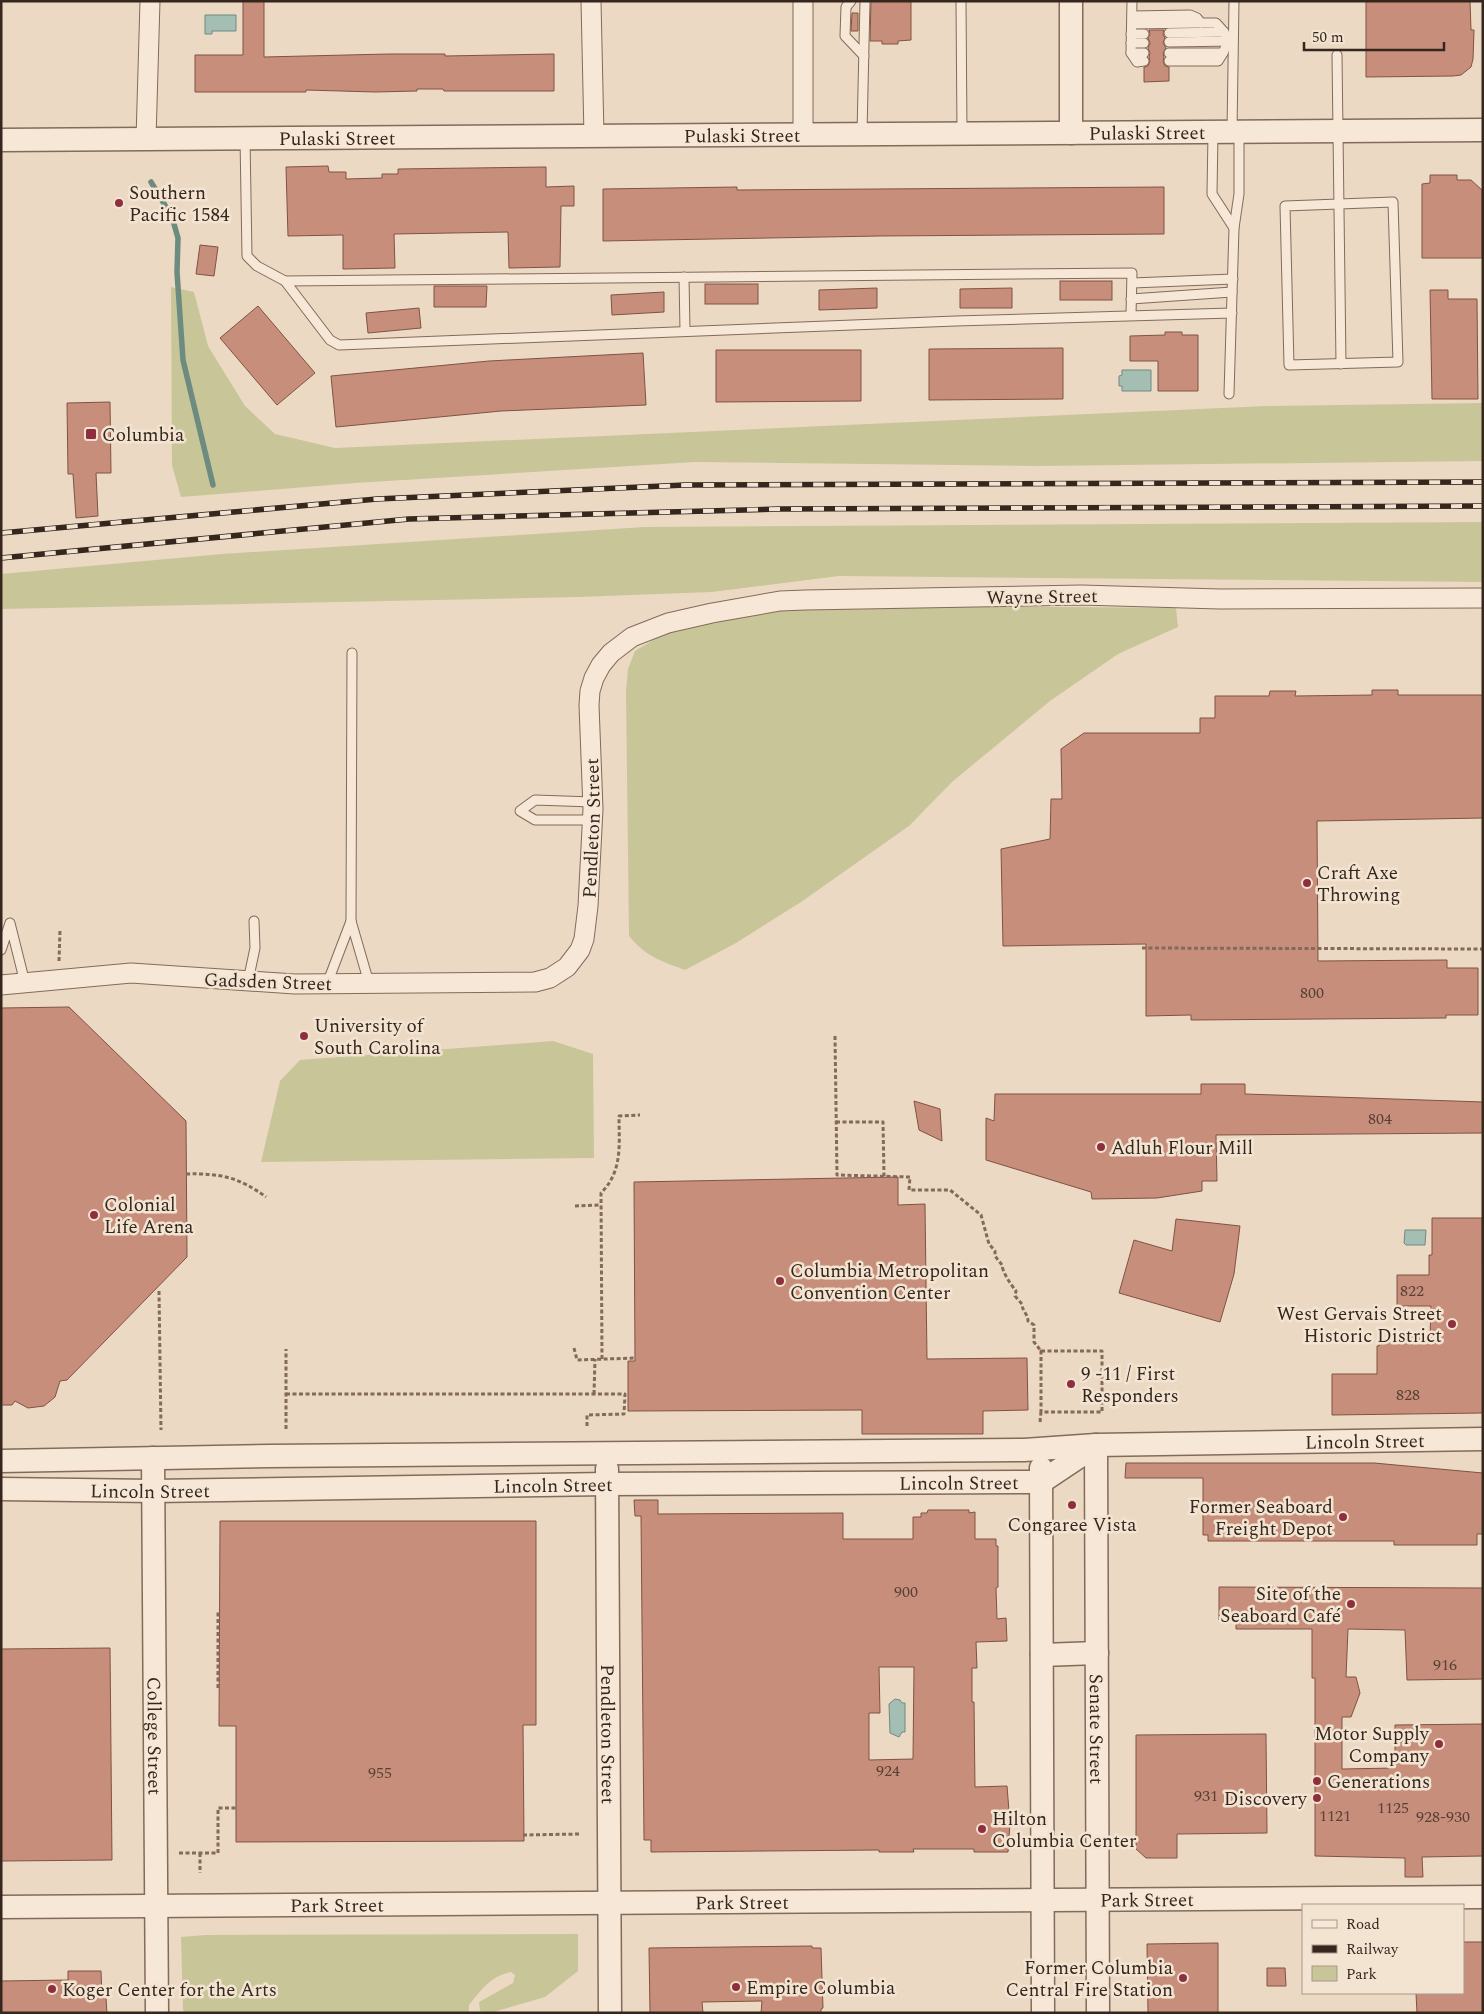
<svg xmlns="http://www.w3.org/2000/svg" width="1484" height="2014" font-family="Spectral,serif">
<rect width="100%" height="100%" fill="#ebd9c3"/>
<g fill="#c8c698">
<polygon points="171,287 194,292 208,346 245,406 275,434 335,448 1266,406 1483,403 1483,461 1037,466 695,462 355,483 181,497 172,465"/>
<polygon points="1483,522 1483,582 839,576 712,592 578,597 1,609 1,574 222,554 644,527"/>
<path d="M949,606L1176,608L1178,627L1118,654L1050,701L952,782L909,826L801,902L736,943L685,970C661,961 645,956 629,936L626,691L628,669L635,651L660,636L685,625L786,609Z"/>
<polygon points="553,1041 593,1054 594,1158 261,1162 280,1081 300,1060"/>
<path d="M578,1934V1971L545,1997L490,2013L480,2011L479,2002L513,1983L515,1975L511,1972C491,1976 482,1989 469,2005V2013H184L183,2009L181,1937L205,1935Z"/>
</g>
<g fill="#a5beb3" stroke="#6d8b7f">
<polygon points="205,15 236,15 236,31 212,31 212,34 205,34"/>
<polygon points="1122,370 1151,370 1151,391 1122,391 1122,386 1119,386 1119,376 1122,375"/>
<polygon points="1405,1230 1426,1230 1425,1245 1406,1245 1404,1243"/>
<polygon points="895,1699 900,1700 902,1703 905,1703 905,1732 902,1732 899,1737 890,1733 889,1704"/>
</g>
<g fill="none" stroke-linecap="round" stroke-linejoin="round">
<polyline stroke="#6d8b7f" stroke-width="5.5" points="151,182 172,217 178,238 177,272 183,360 213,485"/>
</g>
<g fill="#c78f7b" stroke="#815242" fill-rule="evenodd">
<polygon points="243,1 264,1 264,57 388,54 445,54 445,56 554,54 554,91 444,91 443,89 417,89 417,91 375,92 306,90 306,92 195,92 195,55 243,55"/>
<polygon points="871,1 911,1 911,40 898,41 898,44 882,44 882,41 870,41"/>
<polygon points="1366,1 1470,1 1471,30 1474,30 1473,59 1471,67 1461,75 1453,76 1366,77"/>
<polygon points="852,13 858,13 858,31 851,31"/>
<polygon points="1149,30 1164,30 1163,34 1165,38 1163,43 1166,48 1163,53 1164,57 1163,61 1165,66 1169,67 1169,81 1144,82 1144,67 1148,66 1150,61 1149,57 1150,53 1148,48 1150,43 1148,38 1150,34"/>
<polygon points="328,166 329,172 346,172 346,179 382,178 382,174 398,174 398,169 546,167 546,187 574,186 574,206 561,206 560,267 509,268 508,232 394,234 395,268 343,269 343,235 288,236 286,167"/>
<polygon points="1430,175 1457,175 1457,180 1471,180 1482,190 1482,258 1422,258 1422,184 1430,183"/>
<polygon points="737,187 737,190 1164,187 1164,234 879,236 603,241 603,189"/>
<polygon points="200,245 218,247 214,276 196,274"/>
<rect x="1060" y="281" width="52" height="19"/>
<rect x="705" y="284" width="53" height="20"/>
<polygon points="434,286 487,286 486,307 434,307"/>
<polygon points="877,288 877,308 819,310 819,290"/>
<polygon points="1012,288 1012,308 960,308 960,289"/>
<polygon points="1430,290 1448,290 1448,299 1477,299 1478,399 1432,399"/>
<polygon points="664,292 664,312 612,315 611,295"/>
<polygon points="258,306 315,373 277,405 220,338"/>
<polygon points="419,308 421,328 368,333 366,313"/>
<polygon points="1165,332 1182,332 1182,335 1198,335 1198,391 1158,391 1158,361 1130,361 1130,336 1165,335"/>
<polygon points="1063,348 1063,399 929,400 929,349"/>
<polygon points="716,350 861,350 861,401 716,402"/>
<polygon points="643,353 646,405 501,411 336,427 331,376 489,361"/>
<polygon points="110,402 111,473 96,473 98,516 76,518 73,474 68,474 67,403"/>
<polygon points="1372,690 1398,690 1398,695 1483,695 1483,818 1317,821 1318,961 1447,960 1447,968 1478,968 1478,1015 1446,1015 1446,1018 1191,1020 1191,1015 1146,1016 1146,944 1003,946 1001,849 1050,839 1051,799 1062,799 1061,749 1084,733 1200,733 1200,718 1215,718 1215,696 1269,696 1270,691 1296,691 1295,696 1372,695"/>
<polygon points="69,1007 186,1121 187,1257 67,1380 60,1381 55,1397 44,1406 28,1408 15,1401 12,1405 1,1405 1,1008"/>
<polygon points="1201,1084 1245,1084 1245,1094 1483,1102 1483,1133 1216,1135 1217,1181 1202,1181 1202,1191 1157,1198 1092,1199 1091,1192 986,1160 986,1118 994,1121 995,1094 1201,1094"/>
<polygon points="914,1101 940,1109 942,1141 919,1130"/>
<polygon points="898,1177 898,1205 925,1204 927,1359 1027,1358 1028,1410 983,1411 983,1434 862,1434 862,1410 628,1411 628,1361 635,1361 634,1182"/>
<polygon points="1432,1218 1482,1218 1483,1413 1332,1415 1332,1374 1377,1374 1377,1346 1379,1346 1379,1341 1390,1340 1390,1337 1430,1337 1431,1306 1397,1306 1397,1275 1429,1275 1429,1255 1432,1255"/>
<polygon points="1176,1219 1240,1226 1234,1274 1220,1322 1119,1293 1134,1240 1172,1251"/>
<polygon points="1126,1463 1374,1463 1483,1473 1483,1534 1477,1534 1477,1545 1394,1545 1394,1541 1208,1541 1208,1535 1203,1535 1203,1478 1125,1478"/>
<path d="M634,1500H658V1514L843,1513V1539H913V1517H921V1513H927L928,1510H969V1513L975,1512V1539H996V1546H998V1587L996,1588L997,1619L1006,1618L1007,1641L976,1642L977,1668H972V1702H974L975,1787L1007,1786L1010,1823L1008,1852H974V1849H913L914,1852H879V1850L651,1852V1840H644L641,1516H635ZM879,1667H914L913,1759L869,1760V1713H880Z"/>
<polygon points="220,1521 536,1521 536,1725 523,1725 524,1841 236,1842 236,1726 219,1726"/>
<polygon points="1219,1587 1483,1588 1483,1679 1407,1680 1405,1630 1348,1629 1346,1677 1356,1677 1360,1693 1351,1717 1342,1717 1342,1769 1395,1768 1395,1725 1483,1724 1483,1856 1422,1857 1423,1877 1405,1877 1405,1858 1315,1856 1315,1678 1312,1678 1312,1629 1236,1629 1236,1620 1219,1620"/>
<polygon points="110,1648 112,1860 1,1861 1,1649"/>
<polygon points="1266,1734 1267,1833 1177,1834 1177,1858 1146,1858 1136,1849 1136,1735"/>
<polygon points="1463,1942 1483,1942 1483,2013 1417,2013 1416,1993 1463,1993"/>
<polygon points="1218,1943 1218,2013 1148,2013 1147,1944"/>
<polygon points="812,1946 812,1948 821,1948 823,2008 821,2009 821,2013 761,2013 762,2001 702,2002 703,2013 650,2013 649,1948"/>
<polygon points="1267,1968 1285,1968 1286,1986 1267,1986"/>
<polygon points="68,1971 101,1971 102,1997 106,1998 107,2013 1,2013 1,1981 68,1980"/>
</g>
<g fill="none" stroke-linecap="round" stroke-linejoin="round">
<defs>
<g id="service">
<polyline points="851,1 846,7 845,36 864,56"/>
<polyline points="961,1 962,134"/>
<polyline points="1132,1 1131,53 1137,62 1144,61"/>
<polyline points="1132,16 1190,15 1197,18 1201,23 1216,23 1224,32 1228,41 1223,53 1169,53"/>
<polyline points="1132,24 1201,23"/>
<polyline points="1169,33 1224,32"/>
<polyline points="1131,34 1144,34"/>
<polyline points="1169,42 1233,41"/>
<polyline points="1131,43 1144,43"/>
<polyline points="1131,53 1144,53"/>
<polyline points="1337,55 1341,364"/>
<polyline points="1169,61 1218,61 1223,53"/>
<polyline points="1232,131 1234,1"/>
<polyline points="862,133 865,1"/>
<polyline points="1213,133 1212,194 1234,228"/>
<polyline points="245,138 247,256 257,266 285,281 330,340 339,345 956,321 1232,313"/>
<polygon points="1393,202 1398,362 1289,365 1285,206"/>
<polyline points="684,277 685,331"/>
<polyline points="285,281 1132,273 1131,315"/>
<polyline points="1132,283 1233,279"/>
<polyline points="1131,299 1232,292"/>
<polyline points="1229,394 1234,228 1239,194 1239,132"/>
<polyline points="592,820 535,820 520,811 535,800 593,802"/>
<polyline points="351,921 352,653"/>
<polyline points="1,950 10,923 25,983"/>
<polyline points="248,981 255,948 254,921"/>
<polyline points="327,984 351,921 369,983"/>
</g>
<g id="minor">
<polyline points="591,1 594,136"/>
<polyline points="803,135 803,1"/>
<polyline points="146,139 150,1"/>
<path id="s1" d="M1,985L131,973L295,984L535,982L550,978L567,967L580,950L584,939L588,906L593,809L589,705L590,691L594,678L601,665L611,653L632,637L668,623L712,613L780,601L805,600L1081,595L1220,599L1483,598"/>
</g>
<g id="tertiary">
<polyline points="1071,1 1071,133"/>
<path id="s2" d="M1,140L1483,130"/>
<path id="s3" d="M1096,1445L1098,2013"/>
<path id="s4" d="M153,1458L157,2013"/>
<path id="s5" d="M1,1461L269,1456L1024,1450L1096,1445L1483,1439"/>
<polyline points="1041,1468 1043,2013"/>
<path id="s6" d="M607,1469L610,2013"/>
<path id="s7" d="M1,1489L153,1491L607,1484L1041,1482L1095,1446"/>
<polyline points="1042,1655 1097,1653"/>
<path id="s8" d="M1,1907L1483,1897"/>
</g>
</defs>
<use href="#service" stroke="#846a5b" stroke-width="11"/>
<use href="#minor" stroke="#846a5b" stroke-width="21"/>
<use href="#tertiary" stroke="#846a5b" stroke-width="25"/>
<g stroke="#846a5b" stroke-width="3" stroke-dasharray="4 2.5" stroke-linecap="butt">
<polyline points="1142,948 1483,949"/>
<polyline points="59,961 60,930"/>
<path d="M835,1036L837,1175L910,1177L909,1190H950L981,1215L989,1244L995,1251V1256L1002,1265C1002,1271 1011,1285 1016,1291L1015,1296L1022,1304C1022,1311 1028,1314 1028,1321L1034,1325V1342L1041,1351"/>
<polyline points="836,1122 883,1122 884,1176"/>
<path d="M186,1174C219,1173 239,1177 266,1197"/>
<polyline points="575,1206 601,1205"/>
<polyline points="159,1291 161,1430"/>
<polyline points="574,1348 577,1360 635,1358"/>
<rect x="1041" y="1351" width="61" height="61"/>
<path d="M602,1359L601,1193C623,1171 619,1144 619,1116L640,1115"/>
<polyline points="286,1394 625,1394 624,1414 587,1415 587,1426"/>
<polyline points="594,1394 595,1359"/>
<polyline points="1040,1422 1041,1412"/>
<polyline points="286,1429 286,1349"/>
<polyline points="218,1688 218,1610"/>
<polyline points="523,1835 581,1834"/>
<polyline points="179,1853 218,1853 218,1808 236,1808"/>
<polyline points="200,1853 200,1873"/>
</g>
<use href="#service" stroke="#f6e7d6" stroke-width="9"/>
<use href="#minor" stroke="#f6e7d6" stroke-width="19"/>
<use href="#tertiary" stroke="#f6e7d6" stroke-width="22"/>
<defs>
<g id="rail">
<polyline points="1,533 377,499 685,485 1483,482"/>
<polyline points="1,558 409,519 779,509 1483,506"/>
</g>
</defs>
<use href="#rail" stroke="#35261e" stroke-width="5.5"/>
<use href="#rail" stroke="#f3e4d2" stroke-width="4" stroke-dasharray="11" stroke-linecap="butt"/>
</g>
<g fill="#8f2f3e" stroke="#f3e4d2" stroke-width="2">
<circle cx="119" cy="203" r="5"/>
<rect x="85" y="428" width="12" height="12" rx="2.5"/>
<circle cx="1307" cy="883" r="5"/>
<circle cx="304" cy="1036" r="5"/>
<circle cx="1101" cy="1147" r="5"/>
<circle cx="94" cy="1215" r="5"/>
<circle cx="780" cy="1281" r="5"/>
<circle cx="1452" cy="1324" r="5"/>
<circle cx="1071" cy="1384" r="5"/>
<circle cx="1072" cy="1505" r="5"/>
<circle cx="1343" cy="1517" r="5"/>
<circle cx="1351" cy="1604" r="5"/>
<circle cx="1439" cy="1744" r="5"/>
<circle cx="1317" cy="1781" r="5"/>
<circle cx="1317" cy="1798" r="5"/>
<circle cx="982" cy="1829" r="5"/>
<circle cx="1183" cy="1978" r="5"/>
<circle cx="736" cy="1987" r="5"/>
<circle cx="52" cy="1989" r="5"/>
</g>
<g text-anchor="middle" stroke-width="5" stroke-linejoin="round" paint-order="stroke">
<g font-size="16" fill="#5a4035">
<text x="1312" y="998">800</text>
<text x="1380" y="1124">804</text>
<text x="1412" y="1296">822</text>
<text x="1408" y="1400">828</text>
<text x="906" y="1597">900</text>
<text x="1445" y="1670">916</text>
<text x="888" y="1776">924</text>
<text x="380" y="1778">955</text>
<text x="1206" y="1801">931</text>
<text x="1393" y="1813">1125</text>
<text x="1335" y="1821">1121</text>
<text x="1443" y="1822">928-930</text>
</g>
<g font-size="19" fill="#35261e" stroke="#f3e4d2">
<text dy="7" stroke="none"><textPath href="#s2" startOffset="1146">Pulaski Street</textPath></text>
<text dy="7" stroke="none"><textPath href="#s2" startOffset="741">Pulaski Street</textPath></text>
<text dy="7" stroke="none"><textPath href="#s2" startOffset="336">Pulaski Street</textPath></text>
<text transform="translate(1042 596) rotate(-1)" y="7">Wayne Street</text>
<text dy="7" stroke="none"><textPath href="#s1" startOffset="715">Pendleton Street</textPath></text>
<text transform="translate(268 981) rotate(2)" y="7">Gadsden Street</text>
<text dy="7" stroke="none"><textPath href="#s5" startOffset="1364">Lincoln Street</textPath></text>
<text dy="7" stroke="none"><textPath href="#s7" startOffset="958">Lincoln Street</textPath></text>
<text dy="7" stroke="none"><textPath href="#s7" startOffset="552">Lincoln Street</textPath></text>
<text dy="7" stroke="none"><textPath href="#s7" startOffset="149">Lincoln Street</textPath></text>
<text dy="7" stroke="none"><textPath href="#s3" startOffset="284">Senate Street</textPath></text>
<text dy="7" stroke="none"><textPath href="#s6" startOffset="265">Pendleton Street</textPath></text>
<text dy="7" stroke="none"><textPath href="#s4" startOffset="278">College Street</textPath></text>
<text dy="7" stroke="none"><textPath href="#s8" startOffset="1146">Park Street</textPath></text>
<text dy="7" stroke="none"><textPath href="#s8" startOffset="741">Park Street</textPath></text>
<text dy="7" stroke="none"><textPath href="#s8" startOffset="336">Park Street</textPath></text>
</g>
<g font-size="19" fill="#35261e" stroke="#f3e4d2" text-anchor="start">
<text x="129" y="199">Southern<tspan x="129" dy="22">Pacific 1584</tspan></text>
<text x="102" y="441">Columbia</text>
<text x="1317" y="879">Craft Axe<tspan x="1317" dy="22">Throwing</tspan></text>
<text x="314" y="1032">University of<tspan x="314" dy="22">South Carolina</tspan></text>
<text x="1111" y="1154">Adluh Flour Mill</text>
<text x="104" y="1211">Colonial<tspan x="104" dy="22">Life Arena</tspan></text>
<text x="790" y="1277">Columbia Metropolitan<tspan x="790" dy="22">Convention Center</tspan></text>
<text x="1442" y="1320" text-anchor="end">West Gervais Street<tspan x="1442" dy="22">Historic District</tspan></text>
<text x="1081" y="1380">9 -11 / First<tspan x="1081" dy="22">Responders</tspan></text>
<text x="1333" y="1513" text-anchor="end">Former Seaboard<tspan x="1333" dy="22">Freight Depot</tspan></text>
<text x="1072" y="1531" text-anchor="middle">Congaree Vista</text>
<text x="1341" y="1600" text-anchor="end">Site of the<tspan x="1341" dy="22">Seaboard Café</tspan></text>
<text x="1429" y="1740" text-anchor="end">Motor Supply<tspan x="1429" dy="22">Company</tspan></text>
<text x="1327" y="1788">Generations</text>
<text x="1307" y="1805" text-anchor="end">Discovery</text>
<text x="992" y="1825">Hilton<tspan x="992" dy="22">Columbia Center</tspan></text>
<text x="1173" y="1974" text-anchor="end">Former Columbia<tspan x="1173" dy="22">Central Fire Station</tspan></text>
<text x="746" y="1994">Empire Columbia</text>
<text x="62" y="1996">Koger Center for the Arts</text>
</g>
</g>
<rect width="1484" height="2014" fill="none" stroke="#35261e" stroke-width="5"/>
<rect x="1302" y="1904" width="162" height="90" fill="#f3e4d2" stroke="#a7988a"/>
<rect x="1312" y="1920" width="25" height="8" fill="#f6e7d6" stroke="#a7988a"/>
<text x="1346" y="1929" font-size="15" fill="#35261e">Road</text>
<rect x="1312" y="1945" width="25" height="8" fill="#35261e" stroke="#a7988a"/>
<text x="1346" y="1954" font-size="15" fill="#35261e">Railway</text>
<rect x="1312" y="1966" width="25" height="15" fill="#c8c698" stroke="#a7988a"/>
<text x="1346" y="1979" font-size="15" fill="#35261e">Park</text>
<path d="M1304 42v8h140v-8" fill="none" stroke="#35261e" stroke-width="2.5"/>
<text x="1312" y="42" font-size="15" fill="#35261e" stroke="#f3e4d2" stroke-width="4" paint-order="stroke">50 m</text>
</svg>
